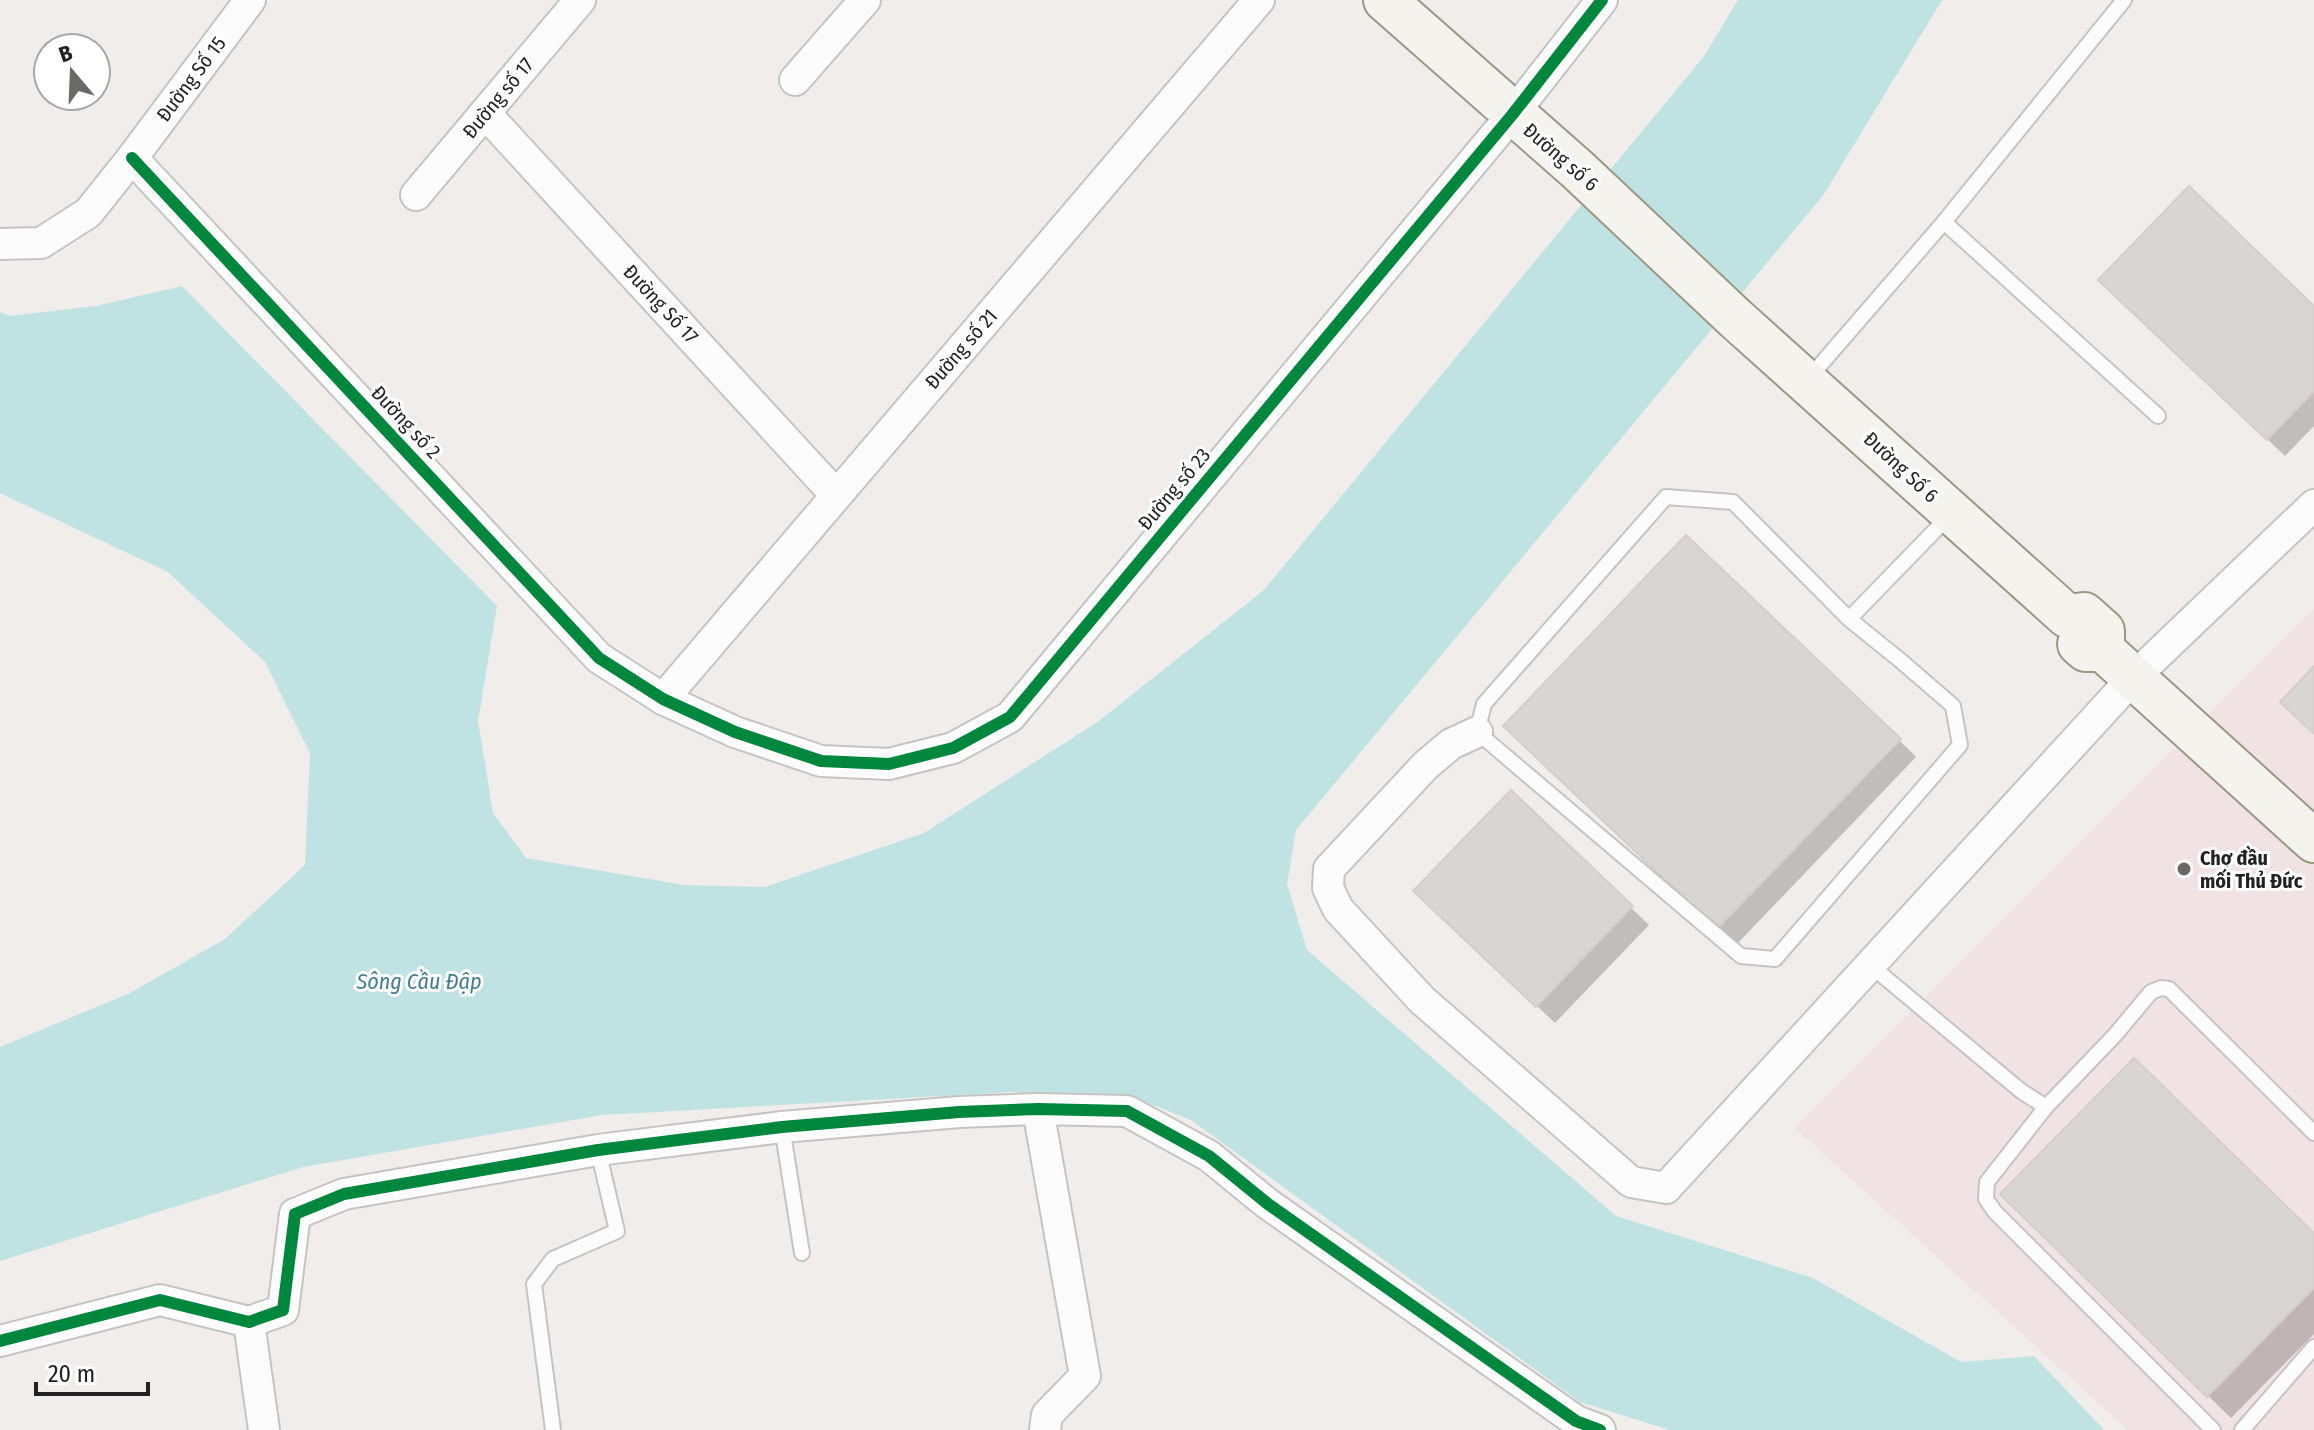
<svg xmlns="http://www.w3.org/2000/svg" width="2314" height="1430" font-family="'Fira Sans Condensed',sans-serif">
<rect width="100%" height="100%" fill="#f0edeb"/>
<polygon fill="#f1e2e3" points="2314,609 2314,1430 2128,1430 1795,1128"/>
<polygon fill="#bfe2e3" points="1738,0 1942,0 1824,194 1296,830 1287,884 1307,950 1616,1216 1813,1278 1961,1362 2034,1356 2104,1430 1670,1430 1580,1402 1191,1120 1133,1097 1011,1092 602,1115 303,1167 0,1261 0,1047 130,993 225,939 305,865 310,753 265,662 168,572 0,493 0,312 9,316 96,306 182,286 497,606 478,721 493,813 526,858 684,885 765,887 924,833 1099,721 1264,590 1705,55"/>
<g fill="#0003">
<polygon points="2118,297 2314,308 2314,426 2285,456"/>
<polygon points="1899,740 1916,757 1736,945 1523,743"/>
<polygon points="1511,793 1649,925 1555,1023 1433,908"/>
<polygon points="2002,1194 2314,1236 2314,1334 2231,1418"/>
</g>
<g fill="#d8d5d4" stroke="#d3cecc" stroke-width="2">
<polygon points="2189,186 2314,306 2314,391 2267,440 2098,280"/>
<polygon points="1686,535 1901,739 1717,929 1503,726"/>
<polygon points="2314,666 2314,734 2280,702"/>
<polygon points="1511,790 1633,906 1536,1007 1413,891"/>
<polygon points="2134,1058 2314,1233 2314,1288 2207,1397 2000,1194"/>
</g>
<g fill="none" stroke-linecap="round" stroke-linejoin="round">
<defs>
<g id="lane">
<polyline points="1944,222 2158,416"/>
<polyline points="1809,378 1944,222 2124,0"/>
<polyline points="1849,619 1733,502 1666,497 1484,704 1477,732 1741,956 1775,959 1960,745 1953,706 1901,661 1849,619 1950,515"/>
<polyline points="1870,965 2021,1091 2046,1107"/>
<polyline points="782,1127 802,1253"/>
<polyline points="553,1430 534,1284 553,1259 617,1231 598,1150"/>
<polyline points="2213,1430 1995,1212 1986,1199 1987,1182 2046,1107 2115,1035 2151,992 2161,988 2169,989 2314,1133"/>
<polyline points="2242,1430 2314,1347"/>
</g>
<g id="street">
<polyline points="795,80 865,0"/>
<polyline points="485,113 836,495"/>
<polyline points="132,158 599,658 663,699 735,732 821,761 889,764 953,748 1010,717 1512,115 1602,0"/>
<polyline points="416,195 580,0"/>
<polyline points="0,244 41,243 88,213 132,158 250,0"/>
<polyline points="663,699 1259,0"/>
<polyline points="1477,732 1451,744 1426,765 1329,869 1328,888 1338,909 1422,1000 1631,1182 1666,1188 2133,678 2314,505"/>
<polyline points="1038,1109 1085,1376 1047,1415 1045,1430"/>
<polyline points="249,1322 264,1430"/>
<polyline points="0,1341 160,1300 249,1322 283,1310 295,1214 344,1194 598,1150 782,1127 959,1112 1038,1109 1127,1111 1209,1156 1268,1204 1576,1421 1600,1430"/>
</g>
<g id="secondary">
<polyline points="1385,0 1578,170 1735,318 2067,616 2084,614 2103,631 2103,650"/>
<polyline points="2079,644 2086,650 2103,650 2314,841"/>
</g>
</defs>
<use href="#lane" stroke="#c6c4c3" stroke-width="18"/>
<use href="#street" stroke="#c6c4c3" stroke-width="34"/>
<use href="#secondary" stroke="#9b9882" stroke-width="46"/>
<use href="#lane" stroke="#fdfcfc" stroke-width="14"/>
<use href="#street" stroke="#fdfcfc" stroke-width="30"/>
<use href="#secondary" stroke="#f4f3ed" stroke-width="42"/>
<defs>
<g id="cycleway">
<polyline points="132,158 599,658 663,699 735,732 821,761 889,764 953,748 1010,717 1512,115 1602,0"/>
<polyline points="0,1341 160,1300 249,1322 283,1310 295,1214 344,1194 598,1150 782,1127 959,1112 1038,1109 1127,1111 1209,1156 1268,1204 1576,1421 1600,1430"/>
</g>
</defs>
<use href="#cycleway" stroke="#fff" stroke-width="17"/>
<use href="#cycleway" stroke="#00873e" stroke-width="12"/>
</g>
<circle fill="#6a6968" stroke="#fff" stroke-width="3" cx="2184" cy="869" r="8"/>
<g text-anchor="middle" stroke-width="6" stroke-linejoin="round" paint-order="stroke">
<g font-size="20" fill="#222" stroke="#fff">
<text transform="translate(191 79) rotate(-53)" y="7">Đường Số 15</text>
<text transform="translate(498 98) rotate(-50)" y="7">Đường số 17</text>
<text transform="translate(1561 157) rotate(41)" y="7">Đường số 6</text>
<text transform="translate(661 304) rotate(47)" y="7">Đường Số 17</text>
<text transform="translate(961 349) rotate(-49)" y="7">Đường số 21</text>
<text transform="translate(406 422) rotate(47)" y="7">Đường số 2</text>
<text transform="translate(1901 467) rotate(43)" y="7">Đường Số 6</text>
<text transform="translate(1174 489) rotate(-50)" y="7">Đường số 23</text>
</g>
<g font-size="20" font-weight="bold" fill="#222" stroke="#fff" text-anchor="start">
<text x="2200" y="865">Chợ đầu<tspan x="2200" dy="23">mối Thủ Đức</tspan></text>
</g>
<g font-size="22" font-style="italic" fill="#407b93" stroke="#fff">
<text x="419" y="989">Sông Cầu Đập</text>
</g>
</g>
<g transform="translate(72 72) rotate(341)"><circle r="38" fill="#ffffff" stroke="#a7a7a7" stroke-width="2"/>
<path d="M0-6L14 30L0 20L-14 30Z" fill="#6a6968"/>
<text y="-12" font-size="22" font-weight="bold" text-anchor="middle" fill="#222222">B</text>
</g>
<path d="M36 1382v12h112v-12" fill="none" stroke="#222222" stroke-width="4"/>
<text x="48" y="1382" font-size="24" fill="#222222" stroke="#ffffff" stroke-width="6" paint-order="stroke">20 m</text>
</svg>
